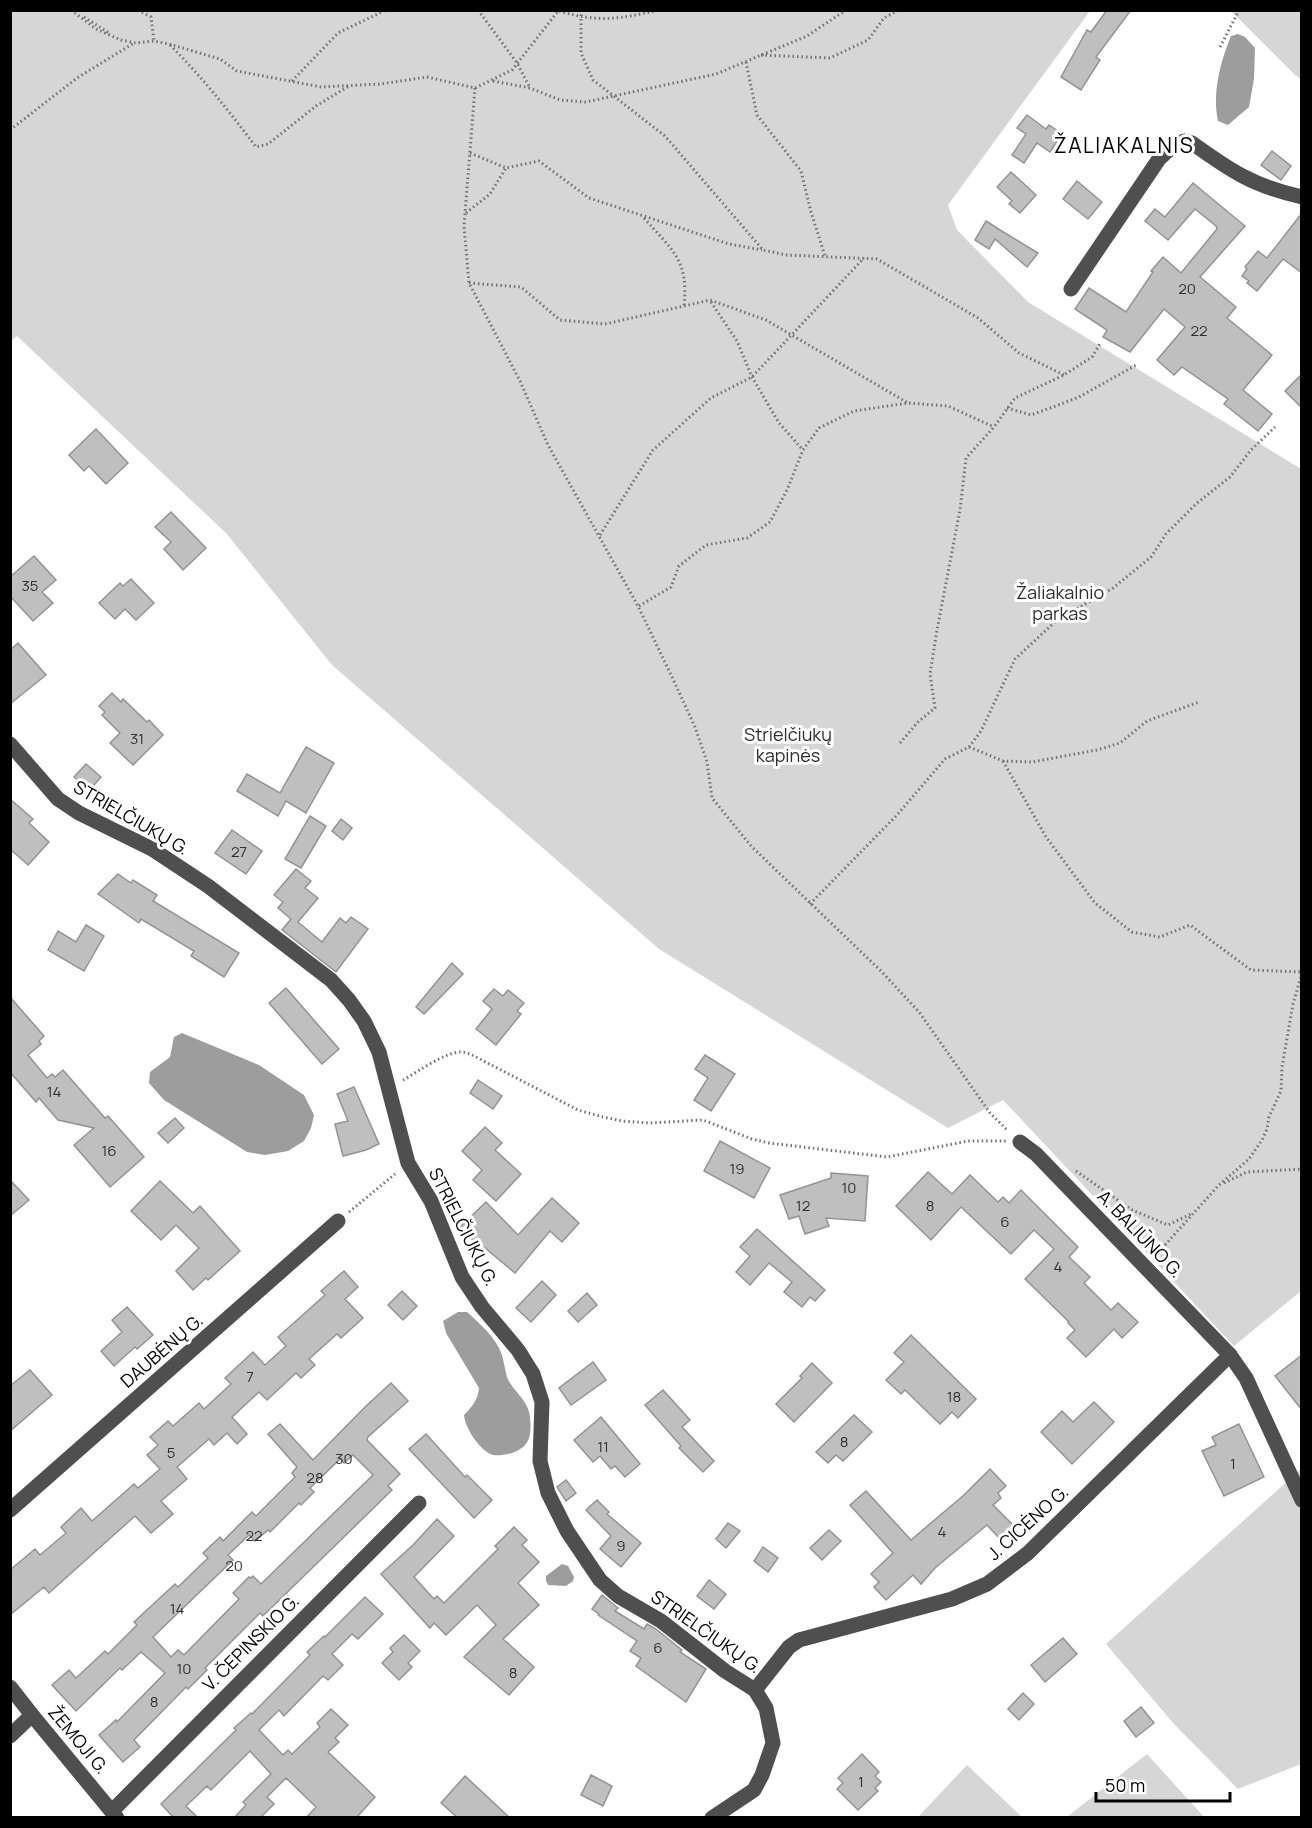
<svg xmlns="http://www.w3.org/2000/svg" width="1312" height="1828" font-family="Manrope,sans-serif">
<rect width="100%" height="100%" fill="#fff"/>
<g fill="#d6d6d6">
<polygon points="11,10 1090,11 948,205 957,230 1028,302 1301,469 1301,1291 1234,1346 1003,1100 948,1128 659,949 332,665 226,533 17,336 11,341"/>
<polygon points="1231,11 1301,11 1301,79 1295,75"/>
<polygon points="1301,1469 1301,1764 1238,1789 1174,1724 1106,1644"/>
<polygon points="1147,1754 1204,1817 1067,1817"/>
<polygon points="967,1765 1022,1817 918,1817"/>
</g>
<g fill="#9d9d9d">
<path d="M1238,34L1245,37L1255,48L1254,79L1249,107L1228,125L1218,121C1212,93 1220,63 1231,36Z"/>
<polygon points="182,1033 259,1065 304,1095 314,1115 311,1128 304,1141 288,1151 265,1155 247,1152 164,1100 149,1083 150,1072 170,1057 174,1037"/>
<path d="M458,1312H467C480,1324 496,1337 502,1355C504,1362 505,1370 507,1377C513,1392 528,1399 530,1417C532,1435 530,1447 512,1453C507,1454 498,1456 493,1455C480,1451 465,1428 464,1415C472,1407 478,1400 479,1388L446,1333L443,1321Z"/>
<polygon points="562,1564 568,1566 574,1577 573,1581 566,1586 548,1585 546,1581 546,1576"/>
</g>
<g fill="#bfbfbf" stroke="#939393" stroke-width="1.5" fill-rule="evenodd">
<polygon points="1107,10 1131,10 1096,57 1100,60 1081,90 1061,77 1087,30 1091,32"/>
<polygon points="1027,115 1046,129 1049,125 1062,134 1050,152 1037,143 1024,163 1012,155 1026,134 1017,128"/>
<polygon points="1272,151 1291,166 1281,180 1261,165"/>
<polygon points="1011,172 1036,195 1020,213 1009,204 1012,201 997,187"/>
<polygon points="1077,181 1102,202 1088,219 1063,199"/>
<polygon points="1193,183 1245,226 1200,277 1236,307 1227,318 1272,355 1243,390 1272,414 1258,431 1224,404 1228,399 1182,367 1174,375 1157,360 1185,327 1164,309 1130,352 1103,337 1107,330 1075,309 1089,288 1126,312 1153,272 1151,271 1163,257 1181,273 1217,229 1216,226 1195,209 1168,240 1145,221 1155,209 1165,217"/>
<polygon points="1302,213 1302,273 1283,259 1257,291 1247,283 1249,281 1242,276 1247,269 1245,267 1258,251 1267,258"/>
<polygon points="986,221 1000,230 1038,253 1027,267 995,239 989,249 975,240"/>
<polygon points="1302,374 1302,408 1285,391"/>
<polygon points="96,429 128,463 106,484 89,466 84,471 69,455"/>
<polygon points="171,512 206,548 183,570 164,549 171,542 155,527"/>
<polygon points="34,556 56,580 42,592 53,603 33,621 10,596 10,577"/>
<polygon points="131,579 154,603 136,620 125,609 115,619 99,603 120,583 123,586"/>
<polygon points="18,643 46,675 10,704 10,650"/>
<polygon points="112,693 121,702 123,699 147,722 149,720 163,735 133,765 110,743 120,733 102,715 105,712 99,706"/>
<polygon points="306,747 334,763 306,813 286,801 278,816 237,791 247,774 280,793"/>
<polygon points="86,764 101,777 89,791 74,777"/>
<polygon points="10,799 33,819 29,823 49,842 28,865 10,849"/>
<polygon points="310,816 326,826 301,868 285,859"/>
<polygon points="341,819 352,828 343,840 332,831"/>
<polygon points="232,830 262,851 246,874 215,853"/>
<polygon points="296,869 311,881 305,888 318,898 298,922 322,942 340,918 346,923 351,917 368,929 336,972 282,930 291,919 278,908 283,902 274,895"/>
<polygon points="118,874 131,883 133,880 157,895 153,901 239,953 224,977 191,956 194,951 141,919 139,923 98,894"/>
<polygon points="86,925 104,936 84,971 48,950 58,931 76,942"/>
<polygon points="452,963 463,974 424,1014 416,1007"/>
<polygon points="286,988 339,1049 322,1064 269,1003"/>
<polygon points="494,989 503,996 508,990 524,1003 517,1011 521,1014 496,1045 476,1029 492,1009 483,1001"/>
<polygon points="10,997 44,1036 39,1041 41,1044 28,1055 47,1078 52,1074 55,1077 63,1070 105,1118 108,1116 144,1157 110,1187 74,1145 94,1128 58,1120 39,1098 36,1102 10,1072"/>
<polygon points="705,1055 735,1074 711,1111 694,1100 708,1078 695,1069"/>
<polygon points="478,1080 502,1096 493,1109 470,1093"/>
<polygon points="354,1087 379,1144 366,1150 343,1156 335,1124 348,1121 337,1094"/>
<polygon points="175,1118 184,1128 168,1143 158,1133"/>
<polygon points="485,1127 502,1143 495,1150 521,1174 496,1201 473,1180 482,1170 462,1151"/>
<polygon points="720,1141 770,1168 754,1198 704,1171"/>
<polygon points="928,1172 952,1194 970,1175 998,1202 1003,1197 1009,1203 1021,1190 1078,1247 1069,1257 1090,1277 1084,1283 1111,1310 1118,1303 1138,1322 1122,1338 1114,1329 1086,1357 1067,1338 1075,1330 1068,1323 1069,1322 1025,1279 1054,1249 1034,1230 1011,1254 961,1207 931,1240 896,1206"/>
<polygon points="831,1173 868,1176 865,1221 826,1218 829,1226 805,1234 799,1216 789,1219 780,1195 831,1178"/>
<polygon points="10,1180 29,1200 10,1216"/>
<polygon points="160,1181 193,1213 200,1206 240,1251 208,1280 206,1278 193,1290 176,1271 199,1248 176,1225 161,1240 131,1211"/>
<polygon points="552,1198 579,1223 562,1242 550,1231 515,1273 485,1248 483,1250 460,1227 486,1202 518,1235"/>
<polygon points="757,1229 825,1290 815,1301 810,1297 802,1307 784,1292 792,1282 769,1263 750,1285 736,1272 750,1256 740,1247"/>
<polygon points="344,1271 358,1287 345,1299 363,1318 341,1338 337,1334 309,1359 315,1365 301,1378 296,1373 267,1400 259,1392 232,1417 247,1434 237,1444 227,1433 214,1445 209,1439 177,1467 187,1479 161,1501 173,1514 151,1533 135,1516 49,1593 44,1587 10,1615 10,1570 35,1549 40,1555 66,1533 61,1527 81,1508 92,1521 134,1484 138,1488 160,1469 147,1455 158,1445 150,1437 168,1421 173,1426 199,1403 204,1409 231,1384 225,1378 253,1352 265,1365 286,1346 278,1337 325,1295 321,1291"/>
<polygon points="542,1281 556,1295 531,1322 516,1308"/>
<polygon points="402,1291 417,1306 403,1320 388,1305"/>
<polygon points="587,1293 597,1305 578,1322 568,1311"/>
<polygon points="127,1307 153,1335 137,1349 135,1347 114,1366 101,1351 122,1332 112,1320"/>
<polygon points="911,1335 976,1399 958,1418 952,1412 940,1424 905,1390 901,1394 886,1380 904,1362 894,1353"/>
<polygon points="1302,1355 1302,1410 1275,1376"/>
<polygon points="593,1362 606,1380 571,1405 559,1388"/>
<polygon points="812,1363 832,1383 794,1422 776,1404 802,1378 800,1376"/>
<polygon points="30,1370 52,1395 10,1431 10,1386"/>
<path d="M391,1383L408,1401L368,1437L367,1440L400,1474L388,1486L392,1490L263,1616L260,1613L205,1668L207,1670L188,1689L186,1687L134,1740L140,1747L123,1762L99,1735L116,1720L117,1722L165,1673L141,1652L122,1670L120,1668L76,1711L52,1685L69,1670L76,1678L105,1651L108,1654L137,1625L134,1622L149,1608L175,1584L178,1587L208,1558L203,1553L220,1537L223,1541L252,1512L256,1516L295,1477L292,1473L297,1467L268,1434L280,1424L313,1460L365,1407ZM353,1455L373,1475L261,1584L253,1576L251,1578L249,1577L233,1593L239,1599L184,1655L178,1650L171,1657L153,1637L233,1560L228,1555L249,1535L255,1541L268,1530L270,1532L299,1503L301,1505L314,1492L310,1488L340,1459L344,1463Z"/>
<polygon points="663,1390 690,1420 682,1427 714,1461 703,1472 679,1448 681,1446 645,1405"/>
<polygon points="1094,1402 1114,1422 1072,1464 1041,1432 1062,1411 1073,1422"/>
<polygon points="854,1415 872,1432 843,1461 836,1455 828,1463 816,1452"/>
<polygon points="601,1417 640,1464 625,1477 615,1466 611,1469 600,1456 593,1462 574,1440"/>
<polygon points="1239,1424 1264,1477 1224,1496 1202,1451 1216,1445 1212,1437"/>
<polygon points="426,1434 465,1477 467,1475 492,1500 474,1518 409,1449"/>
<polygon points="990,1469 1006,1486 998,1493 1001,1498 993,1505 1014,1526 1000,1539 987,1525 935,1568 921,1584 913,1575 886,1600 874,1587 879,1582 871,1574 893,1553 850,1505 866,1491 911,1540 964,1495"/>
<polygon points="566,1480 576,1493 566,1501 557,1487"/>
<polygon points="597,1500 609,1512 607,1514 641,1543 621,1567 600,1549 611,1536 586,1510"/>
<polygon points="437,1519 454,1536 414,1577 434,1599 437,1596 444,1603 498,1549 495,1546 514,1527 527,1540 522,1545 539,1562 518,1583 539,1605 503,1639 534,1667 509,1695 464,1657 496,1625 477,1605 446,1635 434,1623 430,1628 381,1574 413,1545"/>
<polygon points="728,1523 740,1531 726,1548 716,1539"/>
<polygon points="829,1530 841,1541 822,1560 810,1548"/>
<polygon points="763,1547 778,1558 768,1572 754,1561"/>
<polygon points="709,1580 726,1594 714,1609 697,1596"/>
<polygon points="602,1595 618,1608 615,1611 644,1629 647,1624 656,1629 682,1650 680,1652 706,1669 686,1702 636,1666 641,1658 630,1651 637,1641 598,1615 599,1614 592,1609"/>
<polygon points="365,1597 383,1614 358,1639 352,1634 332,1654 343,1665 328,1680 323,1676 284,1716 279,1710 259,1730 283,1755 288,1750 292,1754 320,1727 317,1723 331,1709 348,1725 335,1738 339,1742 328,1752 375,1797 356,1818 306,1818 316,1807 286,1778 267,1797 274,1804 260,1818 234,1818 246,1805 243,1802 271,1774 250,1751 211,1790 207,1786 186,1806 198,1818 174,1818 161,1804 236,1730 234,1728 251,1713 252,1714 310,1655 307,1652 324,1636 325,1637"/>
<polygon points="404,1635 420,1651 408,1663 412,1667 399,1680 382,1663 393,1652 390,1648"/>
<polygon points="1063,1638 1077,1654 1045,1682 1031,1665"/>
<polygon points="1023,1693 1034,1704 1019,1720 1008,1709"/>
<polygon points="1141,1707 1154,1723 1136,1737 1124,1721"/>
<polygon points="862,1754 879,1772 875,1776 881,1782 875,1788 878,1791 858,1810 837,1789 843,1783 838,1778"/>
<polygon points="591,1775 612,1786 603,1806 581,1795"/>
<polygon points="465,1776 510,1818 458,1818 441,1803"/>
</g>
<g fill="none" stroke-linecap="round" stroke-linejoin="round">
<g stroke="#717171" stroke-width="3" stroke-dasharray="1.5 3" stroke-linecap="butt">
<polyline points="71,10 96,29 121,40 136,43 154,41 169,44 220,59 237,71 321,87 381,84 427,77 475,88 512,70 559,10"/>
<polyline points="138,10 151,17 154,41"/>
<polyline points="478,10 517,63 530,88"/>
<polyline points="581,10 581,53 593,80 665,136 763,250 787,255 877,259 978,318 1019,353 1064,375"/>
<path d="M559,11C600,23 618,19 659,10"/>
<polyline points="84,17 109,33"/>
<path d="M170,45C202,77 229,111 256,147L268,144L316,106L349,86"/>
<polyline points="1220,47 1239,10"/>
<polyline points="761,55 830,58 868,40 884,18 899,10"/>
<polyline points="746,62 757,115 801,171 811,212 825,256"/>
<polyline points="292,81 338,33 386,10"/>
<polyline points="493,81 530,88 560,100 586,102 716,74 807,36 846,10"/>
<polyline points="475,88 464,226 469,283 520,381 548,445 638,606 672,677 695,727 707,762 712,798 752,847 881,971 919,1012 990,1113 1008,1131"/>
<polyline points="10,130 77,78 134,43"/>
<polyline points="470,153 506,168 539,161 589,198 729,244 762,250"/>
<polyline points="466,213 490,194 506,168"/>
<path d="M644,218C672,250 689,260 684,306"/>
<polyline points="469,283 521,287 560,320 605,324 710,300 766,320 908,403"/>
<polyline points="711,302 737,341 752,377 779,423 803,450"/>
<polyline points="1007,408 1031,415 1053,407 1079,397 1138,364"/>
<polyline points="600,535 653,450 711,398 752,377 864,258"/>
<polyline points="639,606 671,587 679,566 706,545 747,538 770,522 787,490 803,450 819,428 854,411 908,403 948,406 994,427"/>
<polyline points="900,743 918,722 935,708 930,674 937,630 960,510 966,458 994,427 1015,398 1064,375 1092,357 1101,342"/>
<polyline points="969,747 1003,761 1032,762 1097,750 1120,743 1147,721 1199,702"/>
<polyline points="1003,761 1046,837 1095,903 1132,932 1160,937 1190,925 1251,970 1302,972"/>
<polyline points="810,904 897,815 945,759 969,747 981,731 1015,659 1056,621 1113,588 1151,557 1166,534 1197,503 1230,477 1251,450 1275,427"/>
<path d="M403,1080C418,1072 443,1053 460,1052C467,1052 472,1055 478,1058L578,1110L603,1117L622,1121L649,1123L703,1120L752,1139L769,1143L887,1157L968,1141H1006"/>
<polyline points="1076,1171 1132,1210 1168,1225 1193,1213"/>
<polyline points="1224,1183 1247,1172 1302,1169"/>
<polyline points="349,1212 395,1174"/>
<polyline points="1156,1255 1219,1185 1249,1159 1262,1140 1267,1129 1269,1117 1281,1091 1282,1067 1293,1004 1302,973"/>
</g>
<g stroke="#4f4f4f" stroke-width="15">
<path d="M1071,289L1159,159L1175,144L1184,141L1192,143C1231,171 1253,186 1302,197"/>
<polyline points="10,744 58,799 79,813 152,849 208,886 331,980 349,1000 364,1021 379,1052 408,1163 431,1201 462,1277 482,1307 518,1350 533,1374 542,1402 540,1461 548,1493 567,1531 600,1580 618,1596 661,1621 725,1671 755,1690 766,1708 773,1743 762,1775 754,1790 712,1818"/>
<polyline points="1020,1142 1036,1154 1230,1355 1246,1378 1302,1500"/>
<polyline points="10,1510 338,1221"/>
<polyline points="10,1687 32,1715 117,1818"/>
<polyline points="755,1690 789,1647 799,1640 952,1599 987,1584 1028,1553 1230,1355"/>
<polyline points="10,1736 32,1715"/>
<polyline points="112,1811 419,1503"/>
</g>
</g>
<g text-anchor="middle" stroke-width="6" stroke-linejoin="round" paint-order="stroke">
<g font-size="15" fill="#303030">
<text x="1187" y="294">20</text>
<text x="1199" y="336">22</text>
<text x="30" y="591">35</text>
<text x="137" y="744">31</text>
<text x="239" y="857">27</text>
<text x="54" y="1097">14</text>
<text x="109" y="1156">16</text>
<text x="737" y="1174">19</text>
<text x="849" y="1193">10</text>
<text x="803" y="1211">12</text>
<text x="930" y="1211">8</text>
<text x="1005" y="1227">6</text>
<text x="1058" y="1272">4</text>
<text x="250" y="1382">7</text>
<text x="954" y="1402">18</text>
<text x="844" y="1447">8</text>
<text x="603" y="1452">11</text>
<text x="171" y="1458">5</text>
<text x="344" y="1464">30</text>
<text x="1233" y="1469">1</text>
<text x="315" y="1483">28</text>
<text x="942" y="1537">4</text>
<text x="254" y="1541">22</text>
<text x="621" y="1551">9</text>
<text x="234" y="1571">20</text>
<text x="177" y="1614">14</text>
<text x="658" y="1653">6</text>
<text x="184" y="1674">10</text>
<text x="513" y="1678">8</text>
<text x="154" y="1707">8</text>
<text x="861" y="1787">1</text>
</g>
<g font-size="18" fill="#2d2d2d" stroke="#fff">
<text x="1060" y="599">Žaliakalnio<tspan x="1060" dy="21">parkas</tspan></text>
<text x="788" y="741">Strielčiukų<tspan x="788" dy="21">kapinės</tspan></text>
</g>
<g font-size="18" fill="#000" stroke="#fff">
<text transform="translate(131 818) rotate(30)" y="6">STRIELČIUKŲ G.</text>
<text transform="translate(463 1227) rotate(63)" y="6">STRIELČIUKŲ G.</text>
<text transform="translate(1140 1234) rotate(46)" y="6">A. BALIŪNO G.</text>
<text transform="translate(162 1351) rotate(-41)" y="6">DAUBĖNŲ G.</text>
<text transform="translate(1028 1523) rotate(-42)" y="6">J. CICĖNO G.</text>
<text transform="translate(706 1632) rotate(35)" y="6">STRIELČIUKŲ G.</text>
<text transform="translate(251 1643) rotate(-45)" y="6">V. ČEPINSKIO G.</text>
<text transform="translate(78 1740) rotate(50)" y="6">ŽEMOJI G.</text>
</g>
<g font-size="21" letter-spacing="1.5" fill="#000" stroke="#fff">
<text x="1124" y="153">ŽALIAKALNIS</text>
</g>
</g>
<rect width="1312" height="1828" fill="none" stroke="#000000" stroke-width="24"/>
<path d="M1096 1792v9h134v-9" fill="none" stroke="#000000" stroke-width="3"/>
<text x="1105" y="1792" font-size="18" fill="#000000" stroke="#ffffff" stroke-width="4.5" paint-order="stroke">50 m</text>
</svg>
